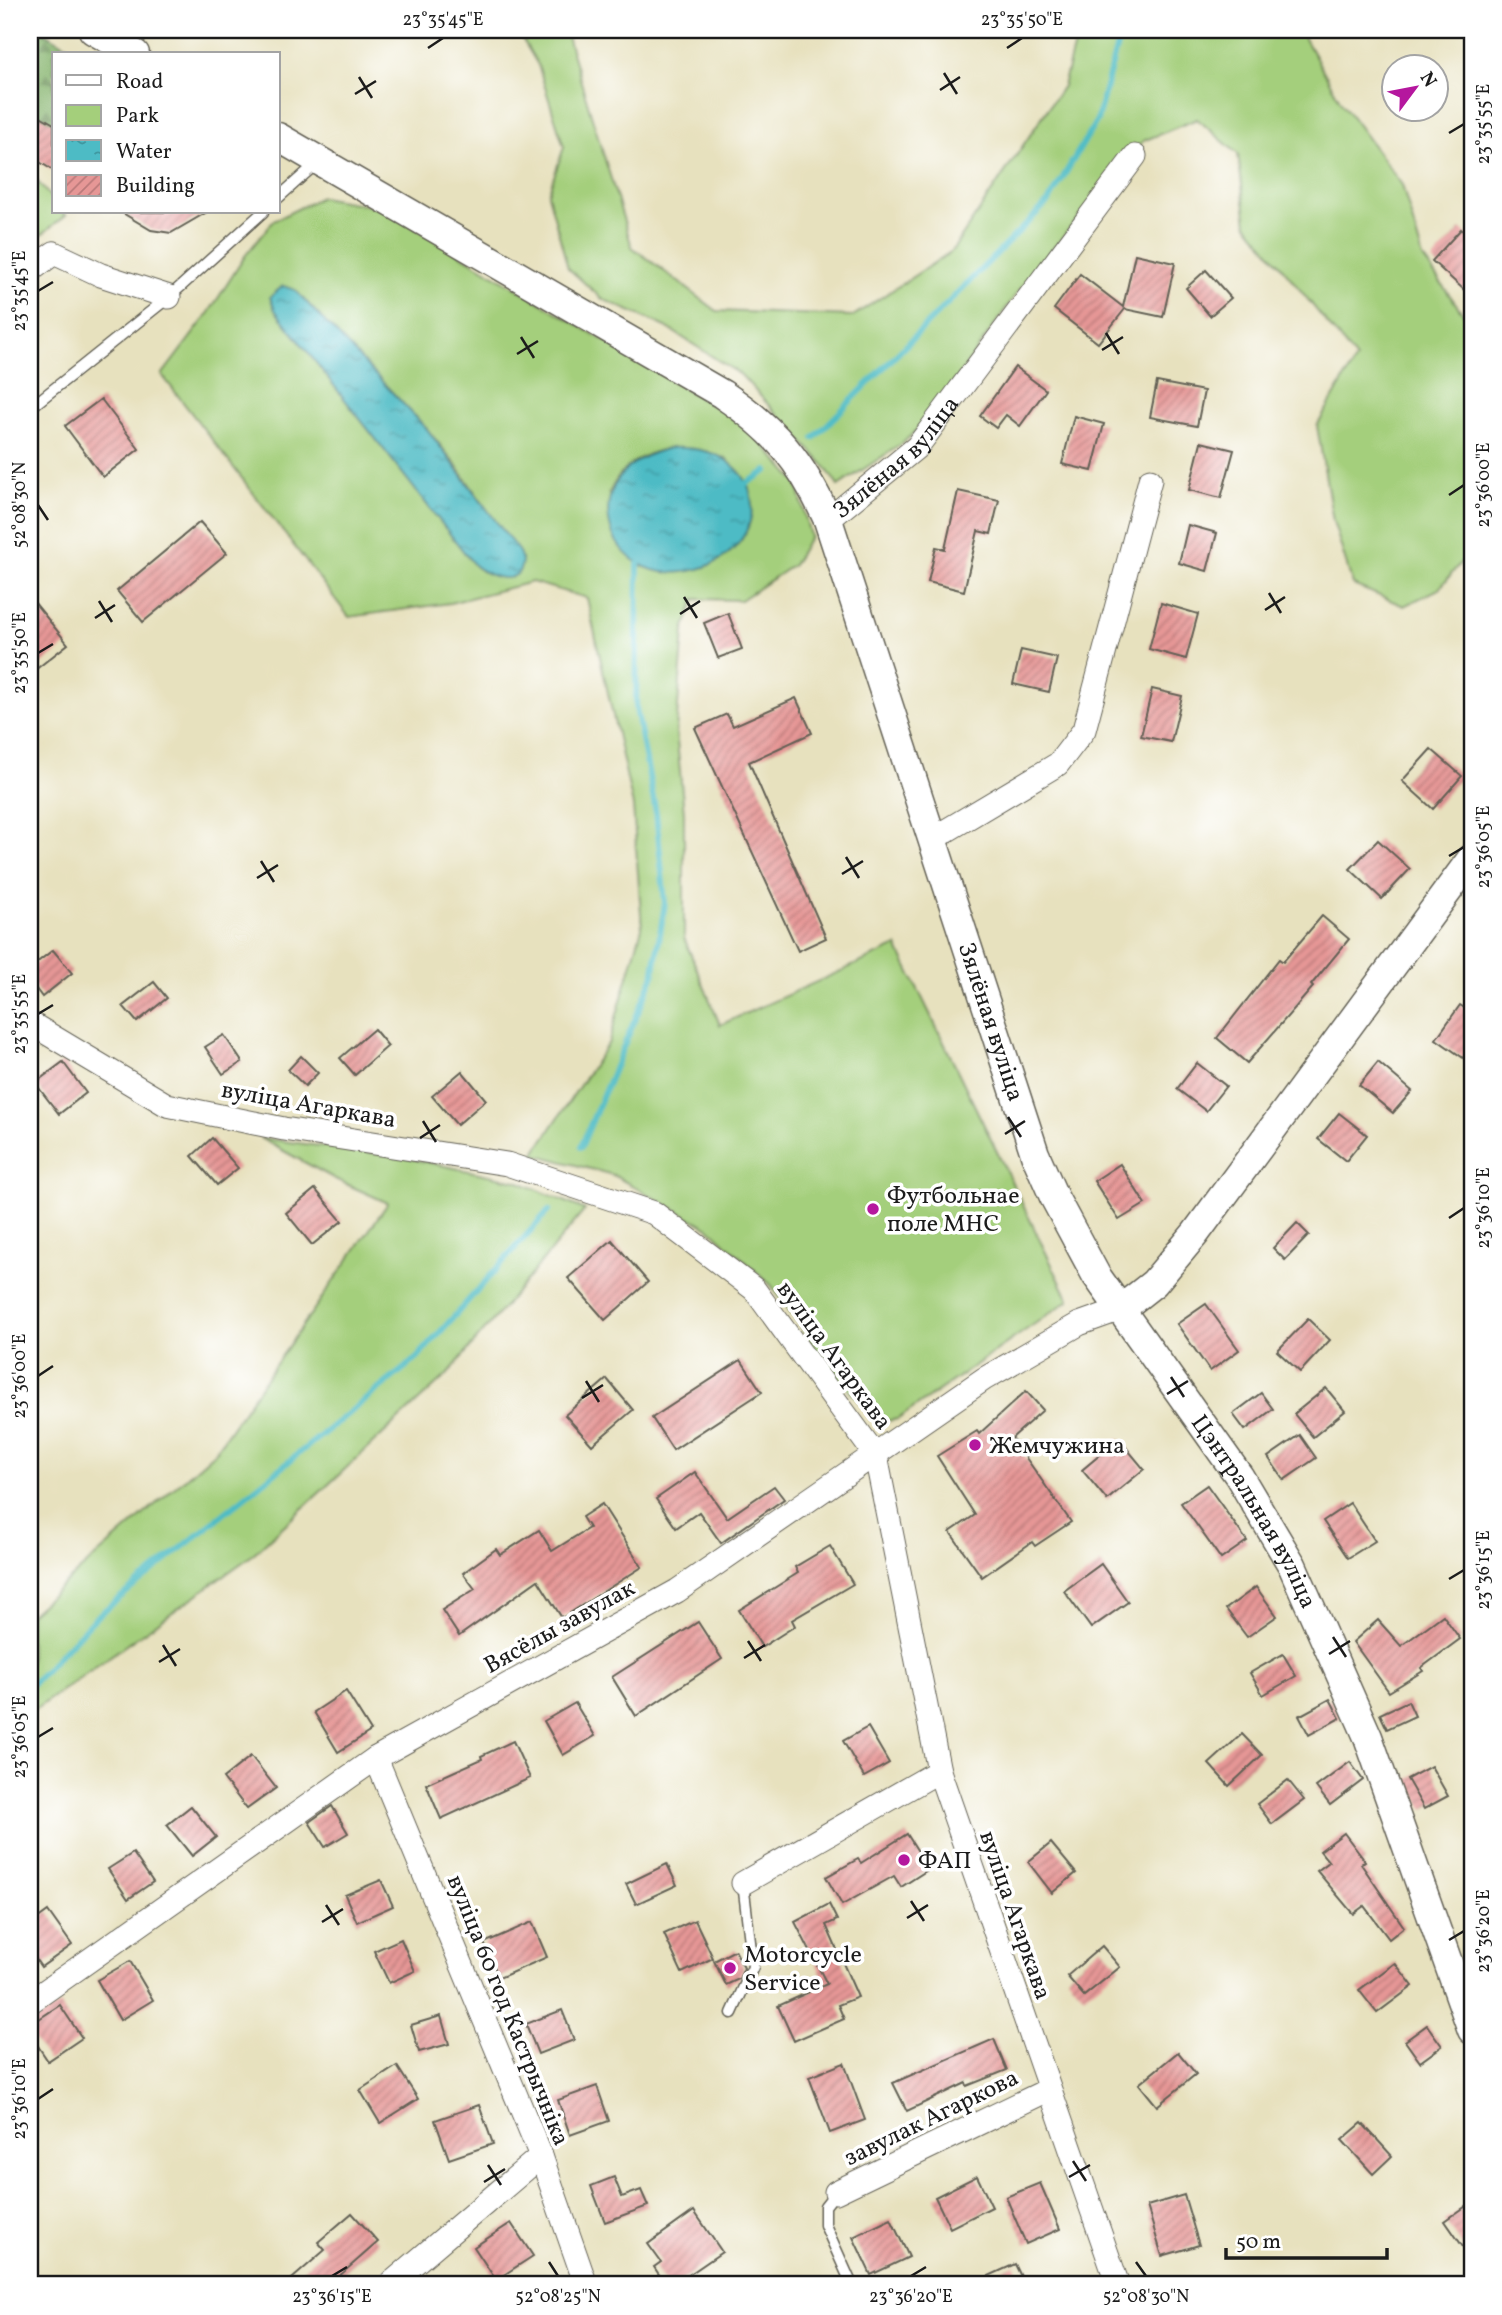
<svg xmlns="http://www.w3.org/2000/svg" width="1502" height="2315" font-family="Vollkorn,serif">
<defs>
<pattern id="forest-firs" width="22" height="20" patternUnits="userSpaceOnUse" patternTransform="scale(1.75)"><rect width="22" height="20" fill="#83b26b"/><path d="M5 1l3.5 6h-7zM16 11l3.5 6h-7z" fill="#6a9057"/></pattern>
<pattern id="water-ripples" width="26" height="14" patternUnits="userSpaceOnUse" patternTransform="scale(1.75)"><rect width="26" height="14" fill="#4dbbc5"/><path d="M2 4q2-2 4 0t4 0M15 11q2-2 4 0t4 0" fill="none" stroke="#3f979f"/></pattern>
<pattern id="building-hatch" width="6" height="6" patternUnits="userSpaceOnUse" patternTransform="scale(1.75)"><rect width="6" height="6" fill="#e69796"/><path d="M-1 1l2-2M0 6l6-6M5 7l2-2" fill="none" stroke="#ba7a7a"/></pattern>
</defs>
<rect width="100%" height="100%" fill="#fff"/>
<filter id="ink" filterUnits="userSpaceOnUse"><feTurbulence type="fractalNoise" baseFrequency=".0143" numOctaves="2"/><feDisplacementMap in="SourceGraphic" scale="14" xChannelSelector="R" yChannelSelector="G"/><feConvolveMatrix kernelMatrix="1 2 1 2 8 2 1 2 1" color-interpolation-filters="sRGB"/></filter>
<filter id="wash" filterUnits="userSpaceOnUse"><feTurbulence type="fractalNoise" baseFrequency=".00686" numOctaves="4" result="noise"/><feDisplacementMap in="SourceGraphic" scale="28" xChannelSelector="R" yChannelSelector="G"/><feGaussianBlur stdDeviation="1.57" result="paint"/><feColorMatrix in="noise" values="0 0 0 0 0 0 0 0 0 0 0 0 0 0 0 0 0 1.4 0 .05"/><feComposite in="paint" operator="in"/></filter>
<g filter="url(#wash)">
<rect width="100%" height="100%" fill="#e7e1be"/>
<g fill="#a4cf7b" stroke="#60764c" stroke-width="2" fill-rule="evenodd">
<polygon points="517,30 565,30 632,247 717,311 853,316 952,251 1063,86 1078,30 1300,30 1341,102 1402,185 1423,258 1472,326 1472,549 1439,589 1404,606 1353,585 1333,521 1317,426 1356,359 1247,224 1238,154 1197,119 1143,141 1024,283 928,419 903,443 838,486 824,465 741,375 666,327 602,299 568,268 548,194 564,147 538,65"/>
<polygon points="30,173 54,201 54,212 63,212 66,215 30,244"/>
<path d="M321,197L382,208L747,426L797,483L810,536L793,565L741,600L695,599L684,630L676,731L684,812V938L720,1025L897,946L1069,1300L898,1419L881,1422L870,1414L830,1369L771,1285L709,1228L613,1175L534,1154L609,1042L642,928L633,806L587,598L532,582L450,603L349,617L162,375L208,314L245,256L273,221ZM295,290L427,429L457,466L522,560L483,572L475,566L275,310ZM670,448L726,458L747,483L742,539C713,567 677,582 638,564L609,493C622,465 641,454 670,448Z"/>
<polygon points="260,1138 402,1157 517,1181 585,1210 448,1374 250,1557 30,1713 30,1614 214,1453 388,1203 335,1179"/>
</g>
<polygon fill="url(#forest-firs)" stroke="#506744" stroke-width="2" points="30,30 39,30 82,54 54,54 54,124 30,110"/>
<g fill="url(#water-ripples)" stroke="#346c70" stroke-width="2">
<path d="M283,286L295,290L427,429L519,552L522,560C521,589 489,577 475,566L275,310L270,297Z"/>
<path d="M670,448C779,443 775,561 683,572C604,582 570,471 670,448Z"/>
</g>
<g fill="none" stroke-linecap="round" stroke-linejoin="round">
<g stroke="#4dbbc5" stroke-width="6">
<polyline points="814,438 1049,201 1097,120 1121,30"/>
<polyline points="747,483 767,471"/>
<polyline points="581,1147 653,977 665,903 656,813 636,708 638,564"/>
<polyline points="30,1686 96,1617 417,1358 549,1210"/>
</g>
</g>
<g id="blocks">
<g fill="url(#building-hatch)">
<polygon points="30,110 54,124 54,171 30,156"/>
<polygon points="121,212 207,212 171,233 151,230"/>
<polygon points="1461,229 1472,239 1472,297 1432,261"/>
<polygon points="1135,254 1175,263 1163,317 1125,309 1098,343 1054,309 1080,274 1123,307"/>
<polygon points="1206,270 1231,298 1210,316 1186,288"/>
<polygon points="1015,367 1046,390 1020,426 1006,415 996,428 980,416"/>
<polygon points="1157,382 1204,391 1197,426 1150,417"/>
<polygon points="101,399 139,449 103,477 65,426"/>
<polygon points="1074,416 1104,424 1092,471 1062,464"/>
<polygon points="1201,442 1234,450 1221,498 1189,490"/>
<polygon points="958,491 999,500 991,534 978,531 964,591 928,582 936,547 945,549"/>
<polygon points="200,522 227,553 143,622 117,591"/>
<polygon points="1188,525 1217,533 1207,571 1179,563"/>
<polygon points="30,597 68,644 30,674"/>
<polygon points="1161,603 1198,614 1186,659 1149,649"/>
<polygon points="728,613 742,649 718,658 704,623"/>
<polygon points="1021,650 1057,658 1049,692 1013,684"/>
<polygon points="1152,689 1182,696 1171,742 1141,736"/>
<polygon points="796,698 812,733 749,762 826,938 798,951 695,728 727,714 733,726"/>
<polygon points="1431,749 1462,776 1433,809 1402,781"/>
<polygon points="1378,840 1410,869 1382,899 1350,869"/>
<polygon points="1322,916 1349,939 1311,985 1313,987 1247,1063 1217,1038 1279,959 1283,962"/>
<polygon points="53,950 72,973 42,997 30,981 30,968"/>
<polygon points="154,982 167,998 137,1022 123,1006"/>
<polygon points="1460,1005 1472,1013 1472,1064 1436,1039"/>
<polygon points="374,1029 388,1046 355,1075 340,1058"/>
<polygon points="224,1035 242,1062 223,1074 205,1047"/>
<polygon points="301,1056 318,1073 305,1086 288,1070"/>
<polygon points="63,1062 86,1093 59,1114 35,1083"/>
<polygon points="1378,1062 1412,1091 1393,1113 1359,1085"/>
<polygon points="1197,1063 1226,1086 1206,1111 1177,1089"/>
<polygon points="462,1071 486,1100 457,1125 432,1096"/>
<polygon points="1339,1113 1367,1135 1346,1161 1318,1139"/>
<polygon points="212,1138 238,1168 217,1185 192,1156"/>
<polygon points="1120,1164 1145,1204 1119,1220 1094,1181"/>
<polygon points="315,1189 342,1221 312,1245 286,1213"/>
<polygon points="1297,1223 1309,1235 1285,1260 1273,1248"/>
<polygon points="612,1240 648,1282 605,1320 568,1278"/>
<polygon points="1206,1304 1239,1350 1210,1371 1177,1324"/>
<polygon points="1308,1319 1330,1340 1300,1372 1277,1351"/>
<polygon points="741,1360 762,1392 673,1450 652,1418"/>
<polygon points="607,1379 633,1410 592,1445 565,1415"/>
<polygon points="1326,1388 1345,1411 1313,1437 1294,1414"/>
<polygon points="1026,1391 1043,1410 1012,1438 1071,1522 1035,1546 1032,1542 982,1577 950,1532 975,1515 937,1456 977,1431 979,1434"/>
<polygon points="1261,1393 1273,1409 1245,1430 1233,1414"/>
<polygon points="1300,1435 1316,1458 1284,1480 1268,1457"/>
<polygon points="1119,1439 1144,1469 1107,1500 1082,1470"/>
<polygon points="695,1472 727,1518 774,1486 784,1499 721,1543 699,1512 676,1528 656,1499"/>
<polygon points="1207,1485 1247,1541 1221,1559 1181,1503"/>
<polygon points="1350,1503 1375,1541 1348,1558 1323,1521"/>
<polygon points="602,1504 642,1567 562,1618 538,1580 459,1636 442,1610 475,1589 463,1573 496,1549 500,1555 539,1530 552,1551 589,1528 582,1517"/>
<polygon points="830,1546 853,1584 792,1620 795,1626 762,1647 739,1610 798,1573 795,1567"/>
<polygon points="1101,1564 1128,1602 1091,1628 1064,1591"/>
<polygon points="1256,1587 1277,1616 1247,1637 1226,1609"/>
<polygon points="1443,1615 1460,1639 1421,1668 1423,1671 1389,1692 1353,1642 1378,1620 1401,1646"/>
<polygon points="698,1622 722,1659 636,1716 612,1677"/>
<polygon points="1283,1654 1296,1676 1263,1695 1250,1673"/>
<polygon points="346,1691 371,1731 338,1752 314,1712"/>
<polygon points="1330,1699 1340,1718 1309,1735 1299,1716"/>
<polygon points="1408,1701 1415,1716 1387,1729 1380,1714"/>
<polygon points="575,1703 595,1736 563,1755 544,1721"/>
<polygon points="868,1727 889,1763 864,1777 843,1741"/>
<polygon points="1242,1734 1262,1755 1229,1786 1209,1764"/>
<polygon points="513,1741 530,1778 441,1819 426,1784 482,1759 481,1756"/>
<polygon points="251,1756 276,1788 247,1809 223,1778"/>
<polygon points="1350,1762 1363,1780 1330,1805 1316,1787"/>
<polygon points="1431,1766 1448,1796 1424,1809 1407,1779"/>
<polygon points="1288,1780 1304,1800 1272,1824 1257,1804"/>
<polygon points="191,1806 216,1837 192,1856 167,1825"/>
<polygon points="332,1806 348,1833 325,1847 309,1822"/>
<polygon points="1344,1833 1365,1861 1361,1864 1404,1927 1389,1939 1364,1906 1353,1914 1317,1871 1329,1862 1320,1851"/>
<polygon points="907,1834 929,1869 901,1887 894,1876 842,1905 826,1877 858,1859 861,1863"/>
<polygon points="1051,1843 1076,1873 1052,1893 1028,1862"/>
<polygon points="133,1853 153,1882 128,1899 108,1869"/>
<polygon points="667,1864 677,1885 636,1904 626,1884"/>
<polygon points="381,1880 393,1906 357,1922 345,1895"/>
<polygon points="829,1904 837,1920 826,1925 858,1997 838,2005 844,2019 794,2041 778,2006 827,1984 795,1922"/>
<polygon points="48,1911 72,1945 41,1967 30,1951 30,1924"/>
<polygon points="695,1920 713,1958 682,1973 664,1934"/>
<polygon points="532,1922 547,1957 499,1978 484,1943"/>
<polygon points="401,1939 415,1971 389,1983 374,1951"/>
<polygon points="1102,1946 1120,1967 1084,1996 1067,1976"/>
<polygon points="735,1950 744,1968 739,1979 726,1985 714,1961"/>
<polygon points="130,1961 153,2000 120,2020 97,1980"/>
<polygon points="1395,1963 1413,1986 1377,2013 1359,1990"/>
<polygon points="60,2005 82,2038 48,2061 30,2034 30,2025"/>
<polygon points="562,2010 574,2040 538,2054 526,2024"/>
<polygon points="441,2016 449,2044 419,2052 411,2025"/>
<polygon points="1427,2025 1442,2046 1420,2062 1405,2041"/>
<polygon points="994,2039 1007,2070 967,2086 966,2083 907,2111 893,2083"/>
<polygon points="1178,2052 1196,2074 1157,2106 1139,2084"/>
<polygon points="844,2063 865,2120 830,2133 809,2077"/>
<polygon points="397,2066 418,2099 380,2123 360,2090"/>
<polygon points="597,2086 609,2121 570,2135 558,2100"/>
<polygon points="479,2105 493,2144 449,2159 435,2120"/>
<polygon points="1362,2123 1392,2156 1373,2174 1342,2140"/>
<polygon points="977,2176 992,2207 950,2228 935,2197"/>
<polygon points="614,2177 622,2197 641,2190 648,2206 605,2222 591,2186"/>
<polygon points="1040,2183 1060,2229 1026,2244 1006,2197"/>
<polygon points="1184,2195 1199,2245 1162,2256 1147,2206"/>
<polygon points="1472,2202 1472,2260 1445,2221"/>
<polygon points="694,2211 722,2252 674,2285 666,2285 654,2267 661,2262 648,2244"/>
<polygon points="352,2213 378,2242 329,2285 285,2285 325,2250 318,2242"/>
<polygon points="891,2219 909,2257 871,2275 853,2237"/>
<polygon points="511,2223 533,2256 496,2280 474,2247"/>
<polygon points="1015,2264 1025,2285 969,2285"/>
</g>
</g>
</g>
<g filter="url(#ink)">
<use href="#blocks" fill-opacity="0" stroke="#636155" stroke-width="2"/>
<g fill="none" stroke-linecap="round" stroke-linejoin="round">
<defs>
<g id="service">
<polyline points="278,198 317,163"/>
<polyline points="30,408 169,297 263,212"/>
<polyline points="732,2013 753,1967 743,1883"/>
<polyline points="836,2192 825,2206 825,2225 852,2285"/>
</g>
<g id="minor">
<polyline points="30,271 54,253 101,275 169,297"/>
<path id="s1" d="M828,520L917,447L1135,156"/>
<polyline points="934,838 1058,764 1084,730 1150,480"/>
<polyline points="30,1023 167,1105 284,1129 507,1164 654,1213 754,1289 876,1456 939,1771 1118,2285"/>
<polyline points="376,1758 541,2156 586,2285"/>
<polyline points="743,1883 939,1771"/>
<polyline points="30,2002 376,1758 677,1591 984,1379 1079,1324 1121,1309"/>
<polyline points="836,2192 1048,2090"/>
<polyline points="389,2285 541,2156"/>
</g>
<g id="tertiary">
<polyline points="93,30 135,54"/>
<path id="s2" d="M278,137L722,394C776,430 801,461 828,520L1035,1154L1054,1197L1096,1275L1239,1476L1292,1565L1368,1737L1472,2030"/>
<polyline points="1121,1309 1154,1283 1195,1234 1472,858"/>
</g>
</defs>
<use href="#service" stroke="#636155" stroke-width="13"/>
<use href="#minor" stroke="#636155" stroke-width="25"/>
<use href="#tertiary" stroke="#636155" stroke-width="31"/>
<use href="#service" stroke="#fff" stroke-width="10"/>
<use href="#minor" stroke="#fff" stroke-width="23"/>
<use href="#tertiary" stroke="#fff" stroke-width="28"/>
</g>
</g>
<path fill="none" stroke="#1c1c1c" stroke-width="2.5" d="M428,48L443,38M1007,48L1022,38M944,73L957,94M359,77L372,98M940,90L960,77M355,94L376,81M1449,133L1464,124M38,291L53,282M1106,333L1119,354M521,337L534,358M1102,350L1123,337M517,354L538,341M1449,495L1464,485M38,505L48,520M1269,593L1281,613M684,597L697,618M99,601L112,622M1265,610L1285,597M680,614L700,601M95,618L115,605M38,653L53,644M1449,856L1464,847M846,857L859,878M261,861L274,882M842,874L863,861M257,878L278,865M38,1014L53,1005M1008,1117L1021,1137M423,1121L436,1142M1005,1134L1025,1121M420,1138L440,1125M1449,1218L1464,1208M38,1376L53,1366M1171,1377L1184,1397M586,1381L599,1402M1167,1394L1188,1381M582,1398L603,1385M1449,1579L1464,1570M1333,1637L1346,1657M748,1641L761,1661M163,1645L176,1666M1329,1654L1350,1641M744,1658L765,1645M159,1662L180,1649M38,1737L53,1728M911,1901L924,1921M326,1905L339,1925M907,1918L928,1905M322,1922L343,1909M1449,1940L1464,1931M38,2099L53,2089M1073,2161L1086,2181M488,2165L501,2185M1069,2177L1090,2165M484,2182L505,2169M549,2262L558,2276M1136,2262L1146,2276M332,2276L347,2267M911,2276L926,2267"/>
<g fill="#b5179e" stroke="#fff" stroke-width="2.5">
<circle cx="873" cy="1209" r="7"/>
<circle cx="975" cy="1445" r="7"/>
<circle cx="904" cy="1860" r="7"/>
<circle cx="730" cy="1968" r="7"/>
</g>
<g text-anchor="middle" stroke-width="7" stroke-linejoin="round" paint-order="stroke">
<g font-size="24" fill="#1c1c1c" stroke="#fff">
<text dy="8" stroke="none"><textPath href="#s1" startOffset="93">Зялёная вуліца</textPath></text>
<text dy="8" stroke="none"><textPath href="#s2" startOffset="1208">Зялёная вуліца</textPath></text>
<text transform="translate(309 1104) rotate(10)" y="8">вуліца Агаркава</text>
<text transform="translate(835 1355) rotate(54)" y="8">вуліца Агаркава</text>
<text dy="8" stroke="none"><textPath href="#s2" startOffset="1768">Цэнтральная вуліца</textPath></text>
<text transform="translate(559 1626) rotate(-29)" y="8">Вясёлы завулак</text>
<text transform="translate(1016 1915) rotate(71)" y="8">вуліца Агаркава</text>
<text transform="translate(509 2010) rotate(68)" y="8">вуліца 60 год Кастрычніка</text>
<text transform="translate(931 2117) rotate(-26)" y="8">завулак Агаркова</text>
</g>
<g font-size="24" fill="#1c1c1c" stroke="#fff" text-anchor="start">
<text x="887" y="1203">Футбольнае<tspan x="887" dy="28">поле МНС</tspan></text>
<text x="989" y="1453">Жемчужина</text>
<text x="918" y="1868">ФАП</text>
<text x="744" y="1962">Motorcycle<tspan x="744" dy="28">Service</tspan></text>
</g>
</g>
<rect width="1502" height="2315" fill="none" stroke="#fff" stroke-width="77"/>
<rect x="52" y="52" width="228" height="161" fill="#ffffff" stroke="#a4a4a4" stroke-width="2"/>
<rect x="66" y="75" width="35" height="10" fill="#ffffff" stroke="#a4a4a4" stroke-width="2"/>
<text x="116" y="88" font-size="21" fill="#1c1c1c">Road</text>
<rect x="66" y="105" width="35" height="21" fill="#a4cf7b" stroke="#a4a4a4" stroke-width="2"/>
<text x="116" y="122" font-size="21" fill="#1c1c1c">Park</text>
<rect x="66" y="140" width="35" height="21" fill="url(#water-ripples)" stroke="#a4a4a4" stroke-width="2"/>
<text x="116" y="158" font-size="21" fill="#1c1c1c">Water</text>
<rect x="66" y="175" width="35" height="21" fill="url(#building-hatch)" stroke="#a4a4a4" stroke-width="2"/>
<text x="116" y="192" font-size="21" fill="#1c1c1c">Building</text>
<g transform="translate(1415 88) rotate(58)"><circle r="33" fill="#ffffff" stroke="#a4a4a4" stroke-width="2"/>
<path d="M0-5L12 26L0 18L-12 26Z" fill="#b5179e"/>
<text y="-10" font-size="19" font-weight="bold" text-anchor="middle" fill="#1c1c1c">N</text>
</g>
<path d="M1226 2248v10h161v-10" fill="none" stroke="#1c1c1c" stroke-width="3.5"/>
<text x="1236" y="2248" font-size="21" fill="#1c1c1c" stroke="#ffffff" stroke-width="5" paint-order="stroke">50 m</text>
<rect x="38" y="38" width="1426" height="2238" fill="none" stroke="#1c1c1c" stroke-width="2.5"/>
<g font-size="18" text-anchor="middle" fill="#1c1c1c">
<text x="443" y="25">23°35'45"E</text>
<text x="1022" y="25">23°35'50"E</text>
<text transform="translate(1483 124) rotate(-90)" y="6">23°35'55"E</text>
<text transform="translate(19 291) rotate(-90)" y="6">23°35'45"E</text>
<text transform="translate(1483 485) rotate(-90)" y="6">23°36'00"E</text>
<text transform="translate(19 505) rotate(-90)" y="6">52°08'30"N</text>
<text transform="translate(19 653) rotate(-90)" y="6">23°35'50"E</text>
<text transform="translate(1483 847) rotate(-90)" y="6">23°36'05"E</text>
<text transform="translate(19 1014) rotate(-90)" y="6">23°35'55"E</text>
<text transform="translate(1483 1208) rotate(-90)" y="6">23°36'10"E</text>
<text transform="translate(19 1376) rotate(-90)" y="6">23°36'00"E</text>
<text transform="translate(1483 1570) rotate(-90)" y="6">23°36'15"E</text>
<text transform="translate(19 1737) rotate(-90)" y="6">23°36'05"E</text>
<text transform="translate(1483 1931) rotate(-90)" y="6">23°36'20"E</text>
<text transform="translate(19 2099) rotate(-90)" y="6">23°36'10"E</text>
<text x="332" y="2302">23°36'15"E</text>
<text x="558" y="2302">52°08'25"N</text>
<text x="911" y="2302">23°36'20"E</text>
<text x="1146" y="2302">52°08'30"N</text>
</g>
</svg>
